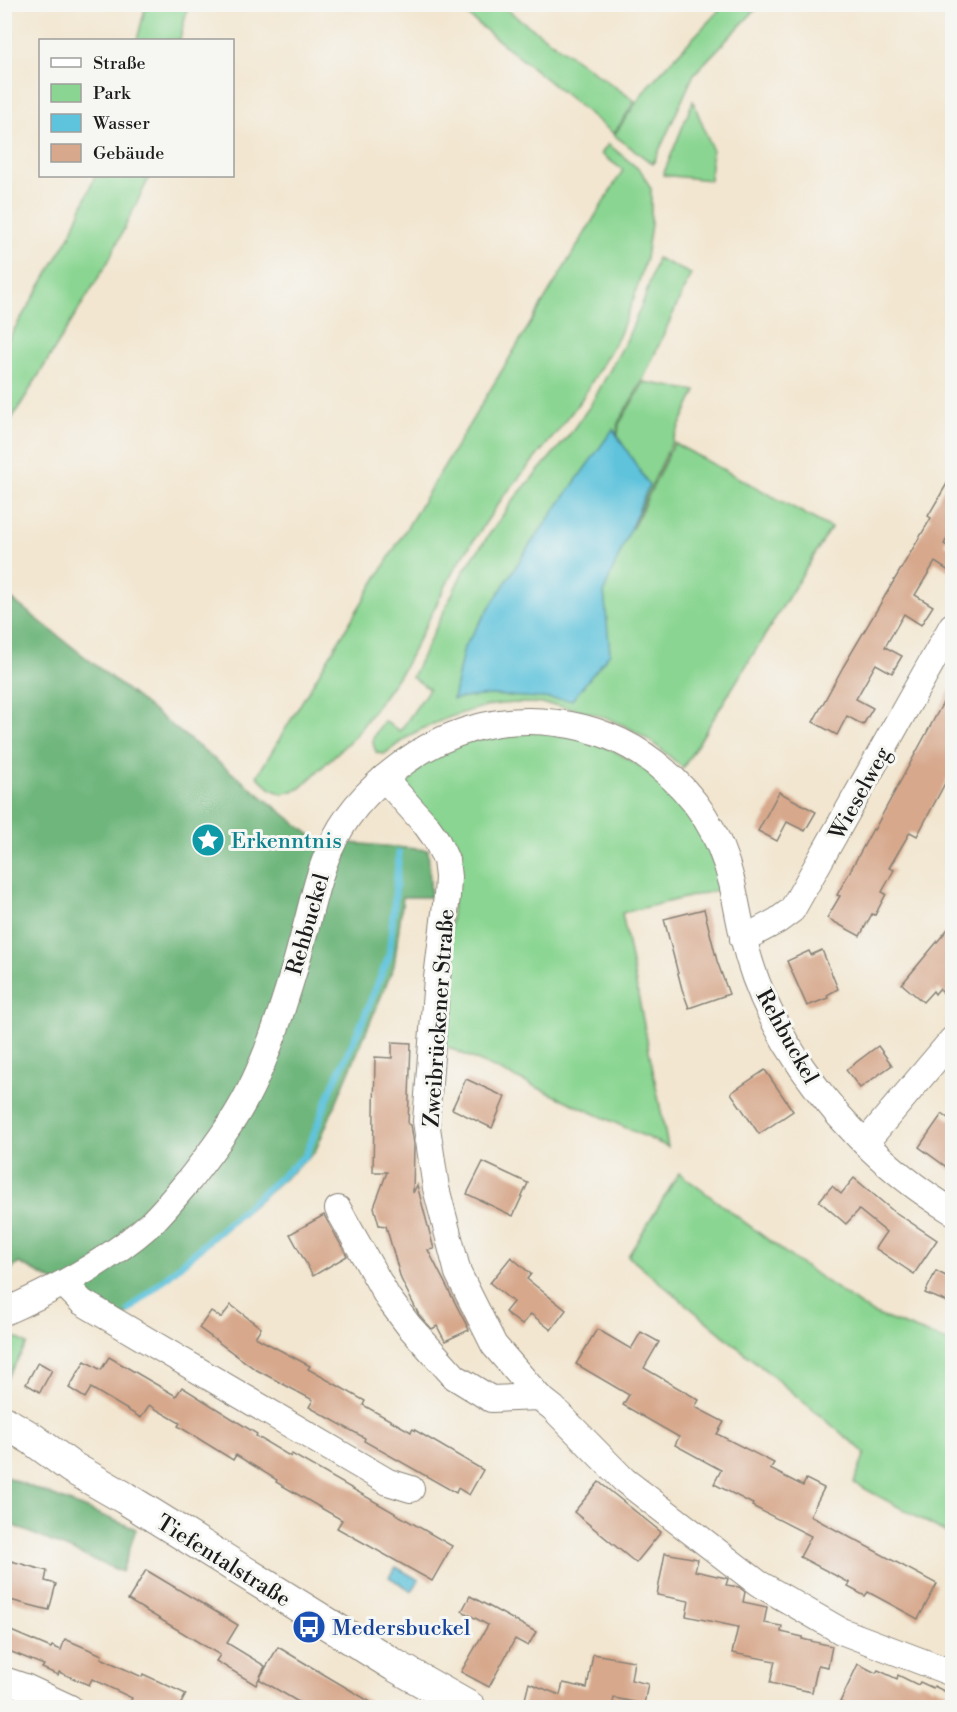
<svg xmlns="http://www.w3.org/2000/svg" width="957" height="1712" font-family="'Libre Bodoni',serif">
<rect width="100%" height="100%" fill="#f6f6f2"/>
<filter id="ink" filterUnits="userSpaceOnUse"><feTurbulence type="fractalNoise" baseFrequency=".0167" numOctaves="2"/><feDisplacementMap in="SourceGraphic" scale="12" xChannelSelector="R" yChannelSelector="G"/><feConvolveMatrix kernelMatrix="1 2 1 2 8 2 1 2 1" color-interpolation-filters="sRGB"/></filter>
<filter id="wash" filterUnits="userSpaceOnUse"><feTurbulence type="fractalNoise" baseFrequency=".008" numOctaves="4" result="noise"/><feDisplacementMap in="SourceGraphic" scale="24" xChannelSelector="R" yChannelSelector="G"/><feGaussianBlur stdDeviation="1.35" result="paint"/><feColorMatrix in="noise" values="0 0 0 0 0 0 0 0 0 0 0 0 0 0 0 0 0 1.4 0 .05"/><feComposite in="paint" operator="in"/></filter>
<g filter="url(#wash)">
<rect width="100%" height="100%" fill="#f2e6d0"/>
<g fill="#89d591" stroke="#527856" stroke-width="1.5">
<polygon points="146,5 188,5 180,40 137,40"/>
<polygon points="455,5 501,5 522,21 635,101 614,134"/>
<polygon points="724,5 760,5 694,74 653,164 614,135 647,87"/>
<polygon points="693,101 712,149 710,180 663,175"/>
<polygon points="608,144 641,171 651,189 651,224 646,258 635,295 619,336 581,400 557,432 503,497 455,568 404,668 356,735 299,789 282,794 271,789 257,776 623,170 601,154"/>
<polygon points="95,176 149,176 147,182 108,262 5,430 5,345 70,236"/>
<path d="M657,258L691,274L643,380L618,423L610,519L633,528L674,443L831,528L683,768C665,752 646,736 623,725C586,708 542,700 501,704C474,707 439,720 414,733C404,739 394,747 384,754L377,753C368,738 376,733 384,721L400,731L429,689L412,677L463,572L514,499L566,439L590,406L627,339L645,297Z"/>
<polygon points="644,382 696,391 632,527 611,517 619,424"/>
<polygon points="537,730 579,736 615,751 642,767 685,807 703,837 716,865 722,889 622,913 668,1147 441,1044 454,886 409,793 405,779 420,770 416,762 456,743"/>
<polygon points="679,1173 795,1260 872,1313 952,1343 952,1536 854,1483 865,1453 628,1256"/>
<polygon points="5,1331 27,1344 5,1381"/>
</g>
<g fill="#6eb67b" stroke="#45694c" stroke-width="1.5">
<polygon points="4,593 317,840 428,850 431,897 403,897 394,966 315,1152 123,1318 19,1263 5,1275"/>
<polygon points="4,1476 136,1529 122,1572 5,1522"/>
</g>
<g fill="#5ec3dc" stroke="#3d707c" stroke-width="1.5">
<polygon points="613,429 649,485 604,591 610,653 572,700 491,695 453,699 464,647 529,546"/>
<polygon points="396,1567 419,1580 412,1591 389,1577"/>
</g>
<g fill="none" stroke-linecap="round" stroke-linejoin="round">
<polyline stroke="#5ec3dc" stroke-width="7" points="129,1310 306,1155 333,1085 360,1027 389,956 399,853"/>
</g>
<g id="blocks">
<g fill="#d7a88c">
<polygon points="952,475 952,530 944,544 952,549 952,573 935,562 915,595 933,606 921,625 904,614 885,647 902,656 892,673 876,664 856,699 873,708 863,725 847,716 837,735 813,722 843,667 931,518 928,516"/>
<polygon points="952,686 952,770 917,836 910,832 889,868 894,870 882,892 886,894 875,915 872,914 860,936 827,918 840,896 837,895 873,829 874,830"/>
<polygon points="779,792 816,812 805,831 787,822 777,841 758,831"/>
<polygon points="704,909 717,961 729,994 689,1008 682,989 664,919"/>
<polygon points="952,924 952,1001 939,989 935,994 933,991 923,1002 902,984"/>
<polygon points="822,950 838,989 827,995 828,998 807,1006 787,961 809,951 811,955"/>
<polygon points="392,1042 411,1043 408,1124 411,1125 414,1144 413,1193 417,1185 434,1249 428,1250 469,1330 445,1341 437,1326 432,1329 419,1315 401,1279 386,1226 379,1225 374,1207 387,1172 373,1172 375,1057 392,1058"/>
<polygon points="878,1046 892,1065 860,1088 846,1070"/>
<polygon points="765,1070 793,1111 759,1134 731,1093"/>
<polygon points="466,1079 505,1097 492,1128 452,1109"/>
<polygon points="942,1114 952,1121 952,1171 919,1147"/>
<polygon points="483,1162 528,1183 513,1216 467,1194"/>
<polygon points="854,1178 892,1210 937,1240 914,1274 875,1248 886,1232 859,1210 846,1224 819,1201 832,1186 841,1194"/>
<polygon points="324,1215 347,1256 313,1276 290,1234"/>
<polygon points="511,1257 531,1274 527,1279 566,1310 551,1330 531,1314 522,1325 505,1312 513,1302 490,1283"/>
<polygon points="936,1271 952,1279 952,1304 925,1293"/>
<polygon points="231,1305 261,1328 255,1337 310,1366 308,1369 365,1401 363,1405 411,1432 413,1429 483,1470 469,1495 458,1488 456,1493 364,1441 365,1438 309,1407 313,1400 255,1369 199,1328 211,1311 221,1318"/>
<polygon points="597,1329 631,1349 641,1332 659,1342 644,1368 699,1400 695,1407 724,1422 717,1434 774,1463 770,1469 803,1486 806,1479 824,1488 810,1516 937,1584 918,1619 868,1592 865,1596 848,1587 850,1583 800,1557 811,1536 752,1506 753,1504 714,1484 721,1470 675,1445 679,1437 623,1405 629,1395 576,1364"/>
<polygon points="109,1357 176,1396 182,1387 257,1434 256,1436 291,1457 292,1454 452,1546 432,1581 337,1528 342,1520 276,1482 277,1480 236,1455 233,1460 178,1426 180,1423 149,1405 141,1418 91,1388 85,1398 69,1388 85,1361 101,1370"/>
<polygon points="38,1362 52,1370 40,1392 26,1384"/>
<polygon points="599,1482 661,1532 636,1563 574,1512"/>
<polygon points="665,1553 698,1559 695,1571 726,1578 728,1579 726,1585 739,1587 745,1592 743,1602 767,1607 764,1623 782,1626 781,1632 803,1637 802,1639 832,1646 828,1667 818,1665 812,1692 770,1683 775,1661 732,1653 738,1627 686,1616 689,1601 657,1595"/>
<polygon points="4,1559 47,1571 45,1581 56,1584 49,1610 10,1600 4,1592"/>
<polygon points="146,1570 238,1625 227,1643 265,1666 256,1685 216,1661 220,1655 128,1600"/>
<polygon points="470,1596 536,1632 528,1646 515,1639 489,1687 461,1672 488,1625 462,1611"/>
<polygon points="4,1628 51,1648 52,1646 61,1650 65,1639 102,1655 101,1658 142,1677 143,1674 186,1694 179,1707 128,1707 132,1698 92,1679 89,1685 59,1672 58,1675 42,1668 44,1665 4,1649"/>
<polygon points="278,1647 308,1665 379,1707 308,1707 295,1700 259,1679"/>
<polygon points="593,1654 634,1661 631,1680 648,1684 644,1704 614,1698 612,1707 523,1707 529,1683 560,1695 563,1683 587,1688"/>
<polygon points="858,1664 876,1673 878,1670 897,1679 898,1675 918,1685 920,1682 933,1688 934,1686 952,1695 952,1707 851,1707 840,1702"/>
</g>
</g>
</g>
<g filter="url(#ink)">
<use href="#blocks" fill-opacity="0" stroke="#878176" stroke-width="1.5"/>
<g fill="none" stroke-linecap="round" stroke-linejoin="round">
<defs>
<g id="minor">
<polyline points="384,778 426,825 436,839 446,860 448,877 447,896 437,978 426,1121 436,1188 458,1273 494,1345 539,1397 553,1408 624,1480 758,1583 841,1631 952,1673"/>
<polyline points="743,939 777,921 792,910 952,626"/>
<polyline points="865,1143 952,1040"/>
<polyline points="338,1209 388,1298 409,1326 455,1377 491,1399 539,1397"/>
<polyline points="64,1284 82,1302 388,1482 411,1489"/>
<path d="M4,1312C56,1289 107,1262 149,1225C164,1211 177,1194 190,1179C207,1157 225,1134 239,1110C260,1075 274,1035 286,996C295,969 302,942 309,915C315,892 320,870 330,849C344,816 370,788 398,767C444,731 499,715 557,723C592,727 627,741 655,763C697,796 719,832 732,883C736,901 739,919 743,936C751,973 767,1010 786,1043C827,1111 884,1170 952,1211"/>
<polyline points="4,1680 25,1687 70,1708"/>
</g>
<polyline id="tertiary" points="4,1422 31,1438 71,1467 125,1498 394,1665 470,1708"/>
</defs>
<use href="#minor" stroke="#878176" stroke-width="28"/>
<use href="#tertiary" stroke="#878176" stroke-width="34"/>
<use href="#minor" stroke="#fff" stroke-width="26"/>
<use href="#tertiary" stroke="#fff" stroke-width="32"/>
</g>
</g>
<defs>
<symbol id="sight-disc" viewBox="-11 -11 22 22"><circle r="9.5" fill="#0f9aa8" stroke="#f6f6f2"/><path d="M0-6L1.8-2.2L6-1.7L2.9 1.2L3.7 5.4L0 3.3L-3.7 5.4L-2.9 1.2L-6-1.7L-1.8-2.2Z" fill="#fff"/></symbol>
<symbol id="bus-disc" viewBox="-11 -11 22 22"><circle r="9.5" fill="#1a4fb4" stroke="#f6f6f2"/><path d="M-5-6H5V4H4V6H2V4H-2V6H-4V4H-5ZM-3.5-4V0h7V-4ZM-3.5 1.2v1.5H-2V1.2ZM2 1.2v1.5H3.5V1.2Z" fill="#fff"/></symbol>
</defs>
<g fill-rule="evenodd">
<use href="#sight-disc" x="189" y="821" width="38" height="38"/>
<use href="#bus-disc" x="290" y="1608" width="38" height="38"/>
</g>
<g text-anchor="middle" stroke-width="6" stroke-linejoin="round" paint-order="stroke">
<g font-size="22" fill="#1c1c1c" stroke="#f6f6f2">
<text transform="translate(859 793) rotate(-61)" y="8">Wieselweg</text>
<text transform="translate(307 924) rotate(-74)" y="8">Rehbuckel</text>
<text transform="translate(438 1018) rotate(-86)" y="8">Zweibrückener Straße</text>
<text transform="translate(788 1036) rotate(61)" y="8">Rehbuckel</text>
<text transform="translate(224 1560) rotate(32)" y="8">Tiefentalstraße</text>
</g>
<g font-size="22" fill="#0d838f" stroke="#f6f6f2" text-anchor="start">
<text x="231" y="848">Erkenntnis</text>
</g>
<g font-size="22" fill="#164399" stroke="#f6f6f2" text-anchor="start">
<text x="332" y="1635">Medersbuckel</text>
</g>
</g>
<rect width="957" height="1712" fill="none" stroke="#f6f6f2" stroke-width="24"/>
<rect x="39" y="39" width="195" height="138" fill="#f6f6f2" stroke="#9f9f9c" stroke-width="1.5"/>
<rect x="51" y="58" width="30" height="9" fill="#ffffff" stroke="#9f9f9c" stroke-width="1.5"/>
<text x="93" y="69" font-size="18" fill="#1c1c1c">Straße</text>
<rect x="51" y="84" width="30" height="18" fill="#89d591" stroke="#9f9f9c" stroke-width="1.5"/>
<text x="93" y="99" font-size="18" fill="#1c1c1c">Park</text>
<rect x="51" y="114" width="30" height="18" fill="#5ec3dc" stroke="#9f9f9c" stroke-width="1.5"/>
<text x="93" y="129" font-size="18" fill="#1c1c1c">Wasser</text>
<rect x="51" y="144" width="30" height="18" fill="#d7a88c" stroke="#9f9f9c" stroke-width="1.5"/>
<text x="93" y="159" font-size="18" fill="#1c1c1c">Gebäude</text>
</svg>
